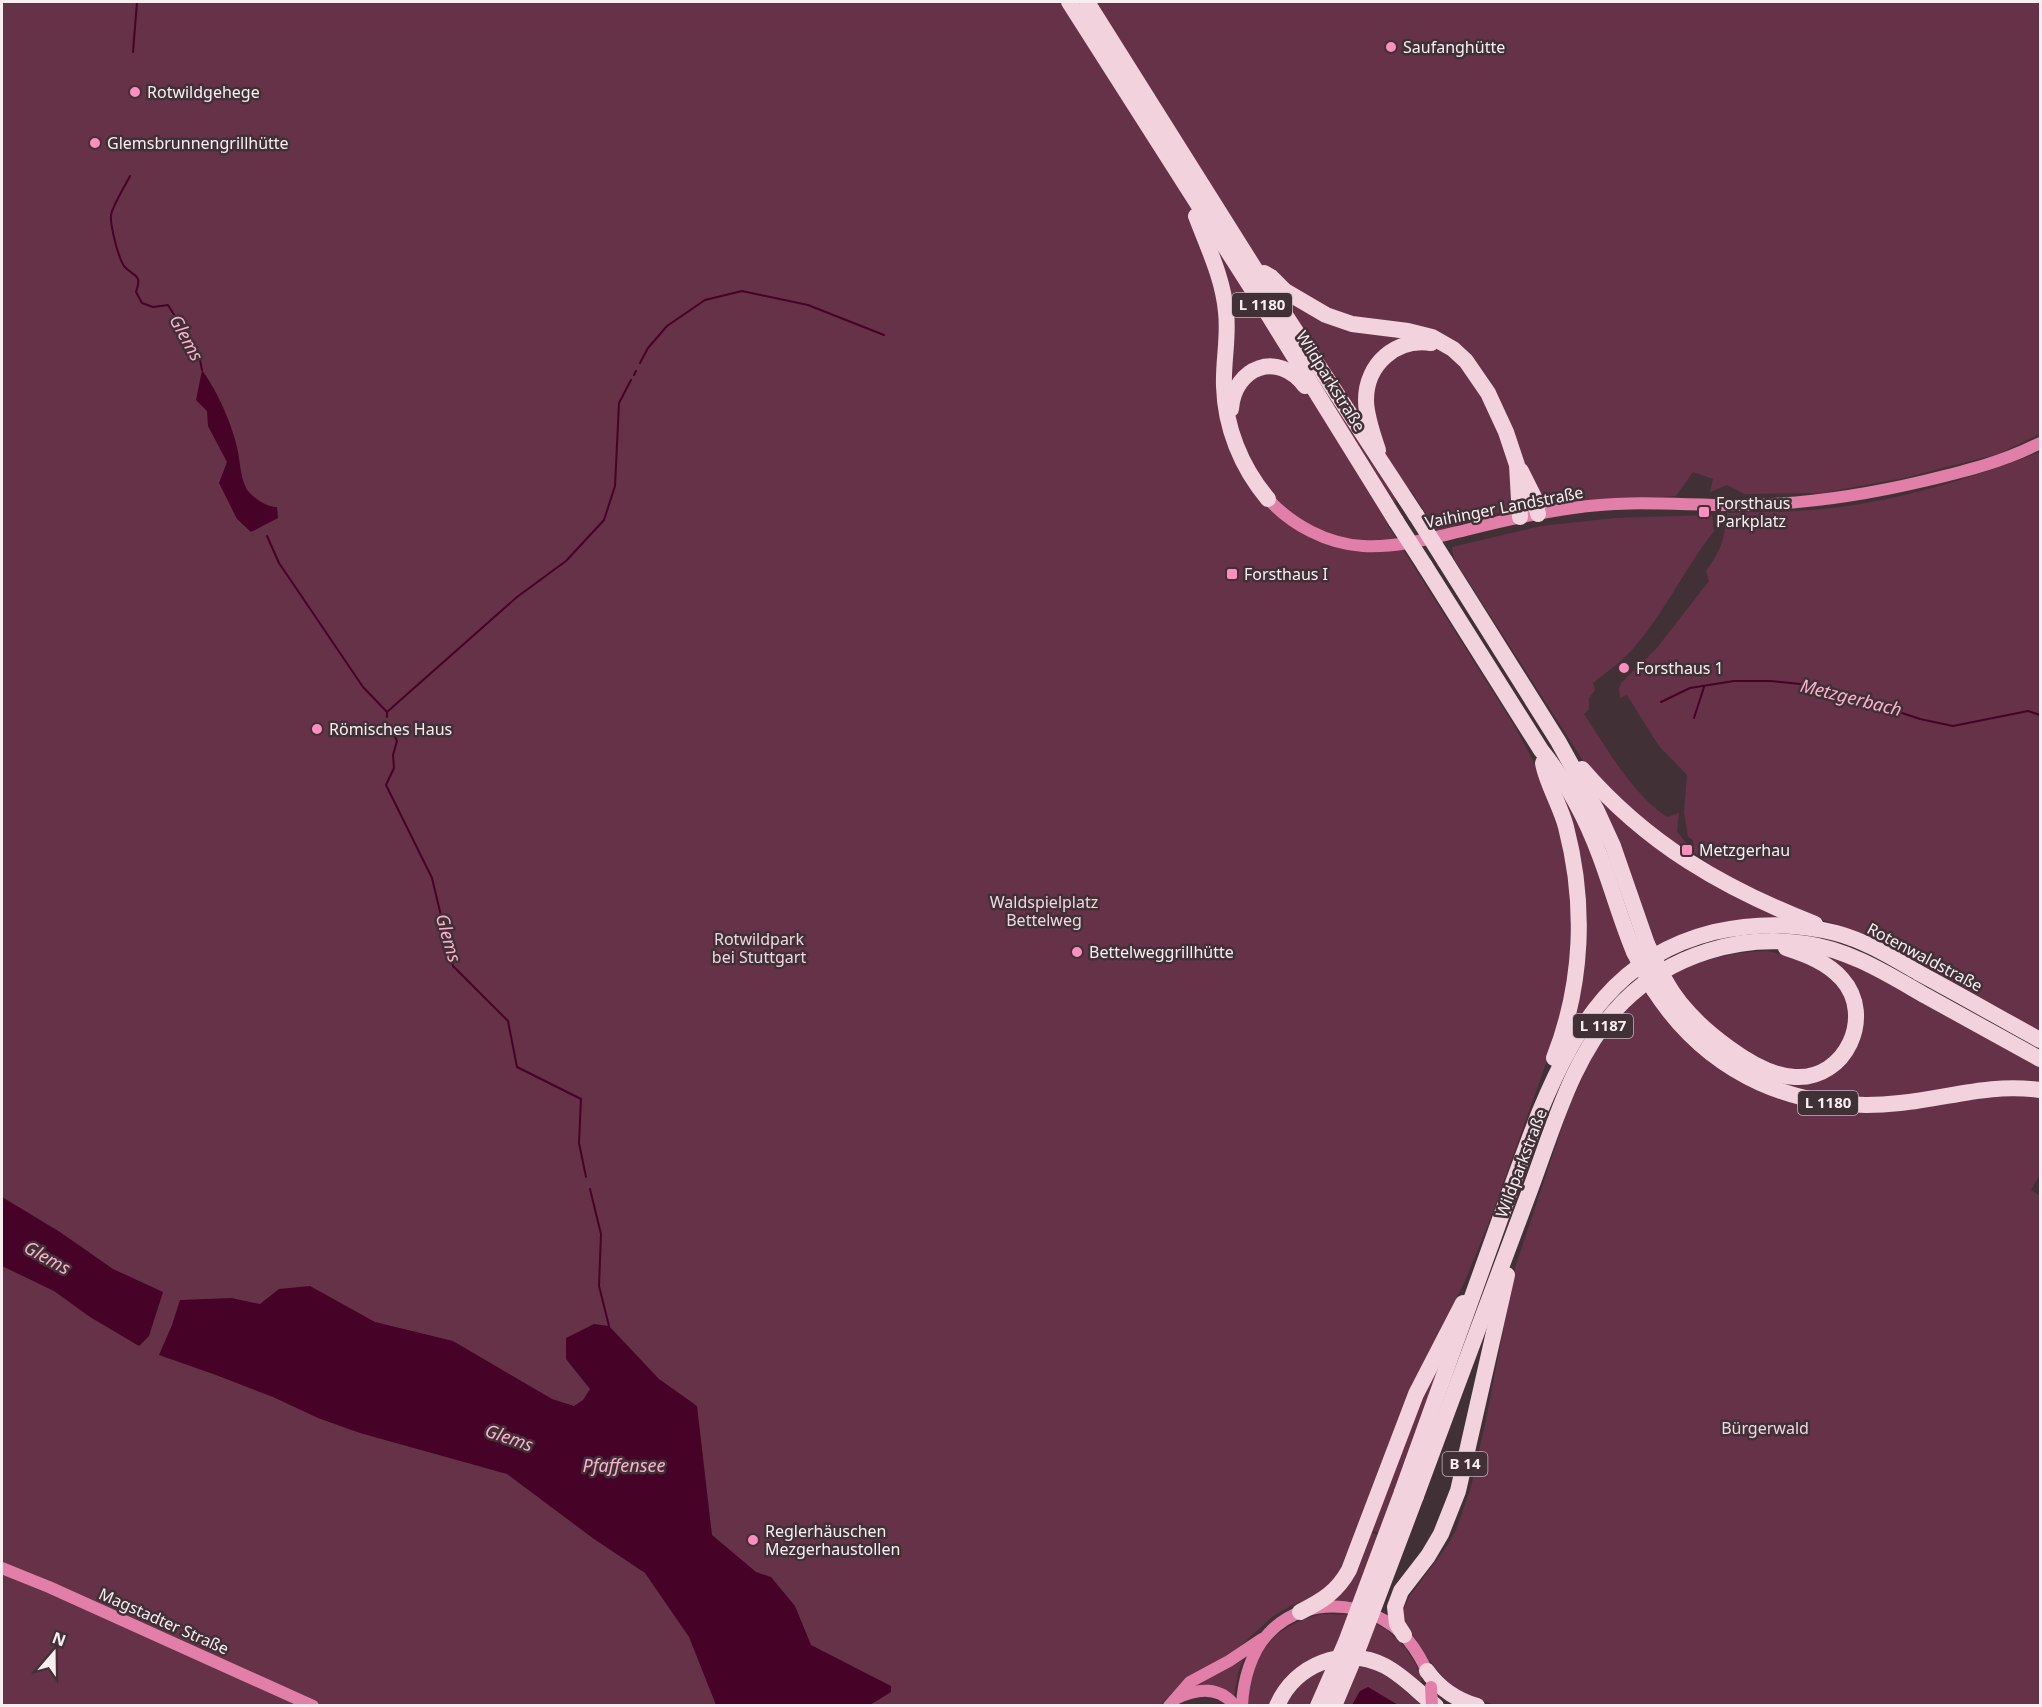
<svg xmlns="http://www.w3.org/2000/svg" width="2042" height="1707" font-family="'Noto Sans',sans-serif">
<rect width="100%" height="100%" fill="#413137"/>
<g fill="#663248">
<polygon points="2,2 2040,2 2040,434 1998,454 1904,478 1822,493 1744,494 1727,485 1710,492 1713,479 1693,472 1676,496 1551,504 1543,502 1512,472 1512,504 1505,511 1437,531 1410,489 1396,498 1387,524 1514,725 1539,772 1562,836 1572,909 1568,984 1553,1044 1490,1220 1464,1283 1400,1413 1358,1529 1335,1581 1313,1598 1292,1605 1273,1616 1237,1649 1184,1681 1160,1705 2,1705"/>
<path d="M2040,452V1032L1856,932L1761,897L1707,865L1708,863L1693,852L1694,845L1692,839L1688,837L1684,812L1687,775L1659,746L1627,695L1620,698L1619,688L1622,682L1656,649L1709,581L1706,571C1721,551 1725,538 1727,513C1759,512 1792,512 1823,509C1892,503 1976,477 2040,452Z"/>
<path d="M1712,515L1714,531C1683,570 1663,617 1629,653C1619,664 1605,673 1593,683L1595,690L1589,698V709L1584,714C1605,746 1634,796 1667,817L1679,813L1677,831L1686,843L1691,845L1689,850L1680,844L1679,846C1648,828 1605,788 1582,759L1454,559L1452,547L1541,526L1615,518Z"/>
<polygon points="1556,781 1581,827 1632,965 1616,975 1593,1001 1571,1033 1584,964"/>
<polygon points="1598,796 1797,922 1657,949"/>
<path d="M1767,951L1806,960L1835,978L1852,1012L1843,1048L1814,1070H1784L1737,1047L1695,1009L1669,975C1706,960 1727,952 1767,951Z"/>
<polygon points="1822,955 1856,964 2040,1065 2040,1084 1861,1099 1795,1090 1676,1008 1797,1084 1862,1032"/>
<polygon points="1645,992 1786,1101 2040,1096 2040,1174 2031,1190 2040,1196 2040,1705 1493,1704 1468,1697 1447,1682 1425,1655 1407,1627 1403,1610 1409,1597 1447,1546 1456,1530 1471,1487 1486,1420 1515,1268 1569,1106 1595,1051 1610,1029 1632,1003"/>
<polygon points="1449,1343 1379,1533 1373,1530 1403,1438"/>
<polygon points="1372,1533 1379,1535 1353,1603 1335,1602 1333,1600"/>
<path d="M1323,1614L1354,1615L1373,1622L1387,1630L1406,1649L1421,1673L1422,1687L1350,1651L1269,1705H1247C1247,1698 1247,1690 1248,1682C1249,1676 1253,1670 1255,1665C1268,1636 1292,1620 1323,1614Z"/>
<path d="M1243,1660L1238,1673L1234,1696C1220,1689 1210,1683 1193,1686Z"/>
<path d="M1350,1665L1374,1669L1391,1679L1423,1706H1285C1306,1675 1314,1671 1350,1665Z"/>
</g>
<g fill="#460227">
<path d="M202,370C218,393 230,419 237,447C240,460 240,475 246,488C251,497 267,507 277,507L278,518L251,532L237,519L219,483L227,462L208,426L207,411L196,400Z"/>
<polygon points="2,1197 60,1232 113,1269 163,1292 149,1336 139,1346 90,1317 54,1291 2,1266"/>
<polygon points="310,1286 375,1322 453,1341 552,1399 574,1406 583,1400 590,1389 566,1359 566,1338 594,1324 609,1326 659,1379 697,1406 712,1535 756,1572 771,1577 795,1606 811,1645 891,1686 891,1692 870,1705 716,1705 689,1637 645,1573 594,1539 507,1474 360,1433 318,1418 273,1397 216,1375 159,1355 172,1325 180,1300 231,1298 260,1304 279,1289"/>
<polygon points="1368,1687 1398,1705 1352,1705 1360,1691"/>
</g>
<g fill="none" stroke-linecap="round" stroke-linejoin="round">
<g stroke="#460227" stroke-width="2">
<polyline points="133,52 137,2"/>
<path d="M130,176C125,186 113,205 111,215C110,225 118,257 124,266C133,277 143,273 136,292L142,303L153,307L168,305L199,355L202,370"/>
<polyline points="640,363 648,348 667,326 705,300 742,291 808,305 884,335"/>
<polyline points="634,375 636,371"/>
<polyline points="267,536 279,563 363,687 387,712 387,717"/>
<polyline points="1661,702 1690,688 1734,681 1771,681 1821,686 1920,719 1953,726 2028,711 2040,715"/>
<polyline points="387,712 517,597 566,561 604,520 615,486 619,403 631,380"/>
<polyline points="1694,718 1704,687"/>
<polyline points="389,725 397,741 393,755 394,768 386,785 432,878 453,966 508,1021 517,1067 581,1099 579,1143 586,1177"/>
<polyline points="590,1189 601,1234 599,1286 609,1326"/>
</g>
<g stroke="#e17fa8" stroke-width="12">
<path d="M1268,499C1292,525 1327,544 1363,546C1398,548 1432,538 1466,530C1501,521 1537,513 1573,508C1630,499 1688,506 1745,505C1806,504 1865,495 1924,481C1965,471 2003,462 2040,443"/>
<polyline points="2,1568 49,1587 313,1706"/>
<path d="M1177,1698C1198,1688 1220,1686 1235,1706"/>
<polyline points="1169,1706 1190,1682 1229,1661 1262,1639"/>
<path d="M1242,1706C1243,1681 1251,1651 1269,1633C1308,1591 1383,1601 1414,1648C1420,1657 1426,1667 1429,1677"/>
</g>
<g stroke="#f1d2dd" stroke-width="16">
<polyline points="1069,2 1266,311 1396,521"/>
<polyline points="1087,2 1253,266 1416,515"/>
<path d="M1196,216C1208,248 1223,278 1226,312C1229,337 1223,361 1224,386C1225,427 1241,467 1268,499"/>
<polyline points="1264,273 1271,277 1285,291 1326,315 1352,324 1408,331 1432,337 1453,349 1466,361 1488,393 1506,432 1517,465 1520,517"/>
<path d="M1231,409C1234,367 1278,350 1305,386"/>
<path d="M1378,450C1373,435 1366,416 1366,400C1366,364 1396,338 1431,343"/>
<polyline points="1521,471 1534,497 1538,514"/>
<polyline points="1445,561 1558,741 1597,811 1613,846 1647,944"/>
<path d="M1425,566L1541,750C1566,781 1586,818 1600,856C1612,888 1621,921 1634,952"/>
<path d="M1543,763C1546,782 1561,807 1566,827C1586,904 1583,984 1554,1058"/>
<path d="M1582,769C1647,844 1723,888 1815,924"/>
<path d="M1666,982C1681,1009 1704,1030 1729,1048C1748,1062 1771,1076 1795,1077C1846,1080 1875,1016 1842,979C1827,962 1807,955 1786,948"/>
<path d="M1654,990C1710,1076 1799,1114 1900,1103C1950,1098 1989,1083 2040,1090"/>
<path d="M1402,1492C1433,1407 1463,1321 1494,1236C1509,1194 1524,1152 1540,1111C1576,1025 1617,956 1714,932C1754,923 1797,923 1836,933C1866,941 1893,958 1919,973C1960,995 2000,1018 2040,1040"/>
<path d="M1416,1496C1454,1394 1491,1292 1530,1190C1554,1126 1573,1053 1623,1002C1670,955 1741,933 1807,944C1850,950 1889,975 1926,996C1964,1017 2002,1038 2040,1059"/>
<path d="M1300,1612C1322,1601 1337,1592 1349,1570L1416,1394L1463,1303"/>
<polyline points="1404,1635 1397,1624 1395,1607 1401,1591 1428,1556 1441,1534 1458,1491 1507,1275"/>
<path d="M1427,1671C1439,1688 1457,1700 1477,1706"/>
<path d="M1277,1706C1295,1664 1344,1645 1385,1666C1404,1676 1419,1693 1436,1706"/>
</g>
<polyline stroke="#e17fa8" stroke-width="12" points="1431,1687 1432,1706"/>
<g stroke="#f1d2dd" stroke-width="16">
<polyline points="1416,515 1445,561"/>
<polyline points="1396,521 1425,566"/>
<polyline points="1647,944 1666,982"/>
<polyline points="1634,952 1654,990"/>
<polyline points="1318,1706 1346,1642 1402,1492"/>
<polyline points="1334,1706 1360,1644 1416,1496"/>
</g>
</g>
<g fill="#fe8ebd" stroke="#413137" stroke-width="2">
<circle cx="1391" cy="47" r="6"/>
<circle cx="135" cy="92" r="6"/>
<circle cx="95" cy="143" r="6"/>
<rect x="1698" y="506" width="12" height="12" rx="3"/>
<rect x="1226" y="568" width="12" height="12" rx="3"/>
<circle cx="1624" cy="668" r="6"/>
<circle cx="317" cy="729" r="6"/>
<rect x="1681" y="844" width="12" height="12" rx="3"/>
<circle cx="1077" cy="952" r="6"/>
<circle cx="753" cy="1540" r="6"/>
</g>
<g text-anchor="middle" stroke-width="5" stroke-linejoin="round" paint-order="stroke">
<g fill="#413137" stroke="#c1b5ba" stroke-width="1.5">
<rect x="1232" y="293" width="60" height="24" rx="4.5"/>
<rect x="1573" y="1014" width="60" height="24" rx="4.5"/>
<rect x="1798" y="1091" width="60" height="24" rx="4.5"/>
<rect x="1442.5" y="1452" width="45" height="24" rx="4.5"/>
</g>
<g font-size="15" font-weight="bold" fill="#f8eef2">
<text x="1262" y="310">L 1180</text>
<text x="1603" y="1031">L 1187</text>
<text x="1828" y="1108">L 1180</text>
<text x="1465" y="1469">B 14</text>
</g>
<g font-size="16" fill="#f8eef2" stroke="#413137" text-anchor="start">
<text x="1403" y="53">Saufanghütte</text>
<text x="147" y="98">Rotwildgehege</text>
<text x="107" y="149">Glemsbrunnengrillhütte</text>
<text x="1716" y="509">Forsthaus<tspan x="1716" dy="18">Parkplatz</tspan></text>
<text x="1244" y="580">Forsthaus I</text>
<text x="1636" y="674">Forsthaus 1</text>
<text x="329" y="735">Römisches Haus</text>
<text x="1699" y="856">Metzgerhau</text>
<text x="1089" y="958">Bettelweggrillhütte</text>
<text x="765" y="1537">Reglerhäuschen<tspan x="765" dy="18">Mezgerhaustollen</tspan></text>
</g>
<g font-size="16" fill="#f8eef2" stroke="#413137">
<text transform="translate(1331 381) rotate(58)" y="6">Wildparkstraße</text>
<text transform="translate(1504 507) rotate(-11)" y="6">Vaihinger Landstraße</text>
<text transform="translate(1925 957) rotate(28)" y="6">Rotenwaldstraße</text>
<text transform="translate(1521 1163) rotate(-69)" y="6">Wildparkstraße</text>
<text transform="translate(164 1621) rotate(24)" y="6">Magstadter Straße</text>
</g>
<g font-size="16" fill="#f1d6e0" stroke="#413137">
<text x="1044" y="908">Waldspielplatz<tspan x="1044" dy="18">Bettelweg</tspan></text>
<text x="759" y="945">Rotwildpark<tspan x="759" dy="18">bei Stuttgart</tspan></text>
<text x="1765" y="1434">Bürgerwald</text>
</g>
<g font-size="18" font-style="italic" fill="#fcb0cd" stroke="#413137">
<text transform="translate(186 338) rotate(61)" y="6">Glems</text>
<text transform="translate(1851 698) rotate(14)" y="6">Metzgerbach</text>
<text transform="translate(448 938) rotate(74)" y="6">Glems</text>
<text transform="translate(47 1258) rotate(29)" y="6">Glems</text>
<text transform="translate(509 1438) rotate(19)" y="6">Glems</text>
<text x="624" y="1472">Pfaffensee</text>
</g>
</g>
<rect width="2042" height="1707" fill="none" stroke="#f8eef2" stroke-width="6"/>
<g transform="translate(54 1653) rotate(20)" stroke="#413137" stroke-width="4.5" paint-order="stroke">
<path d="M0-4.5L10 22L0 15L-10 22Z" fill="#f8eef2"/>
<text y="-9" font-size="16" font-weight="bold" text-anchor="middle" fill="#f8eef2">N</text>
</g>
</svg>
